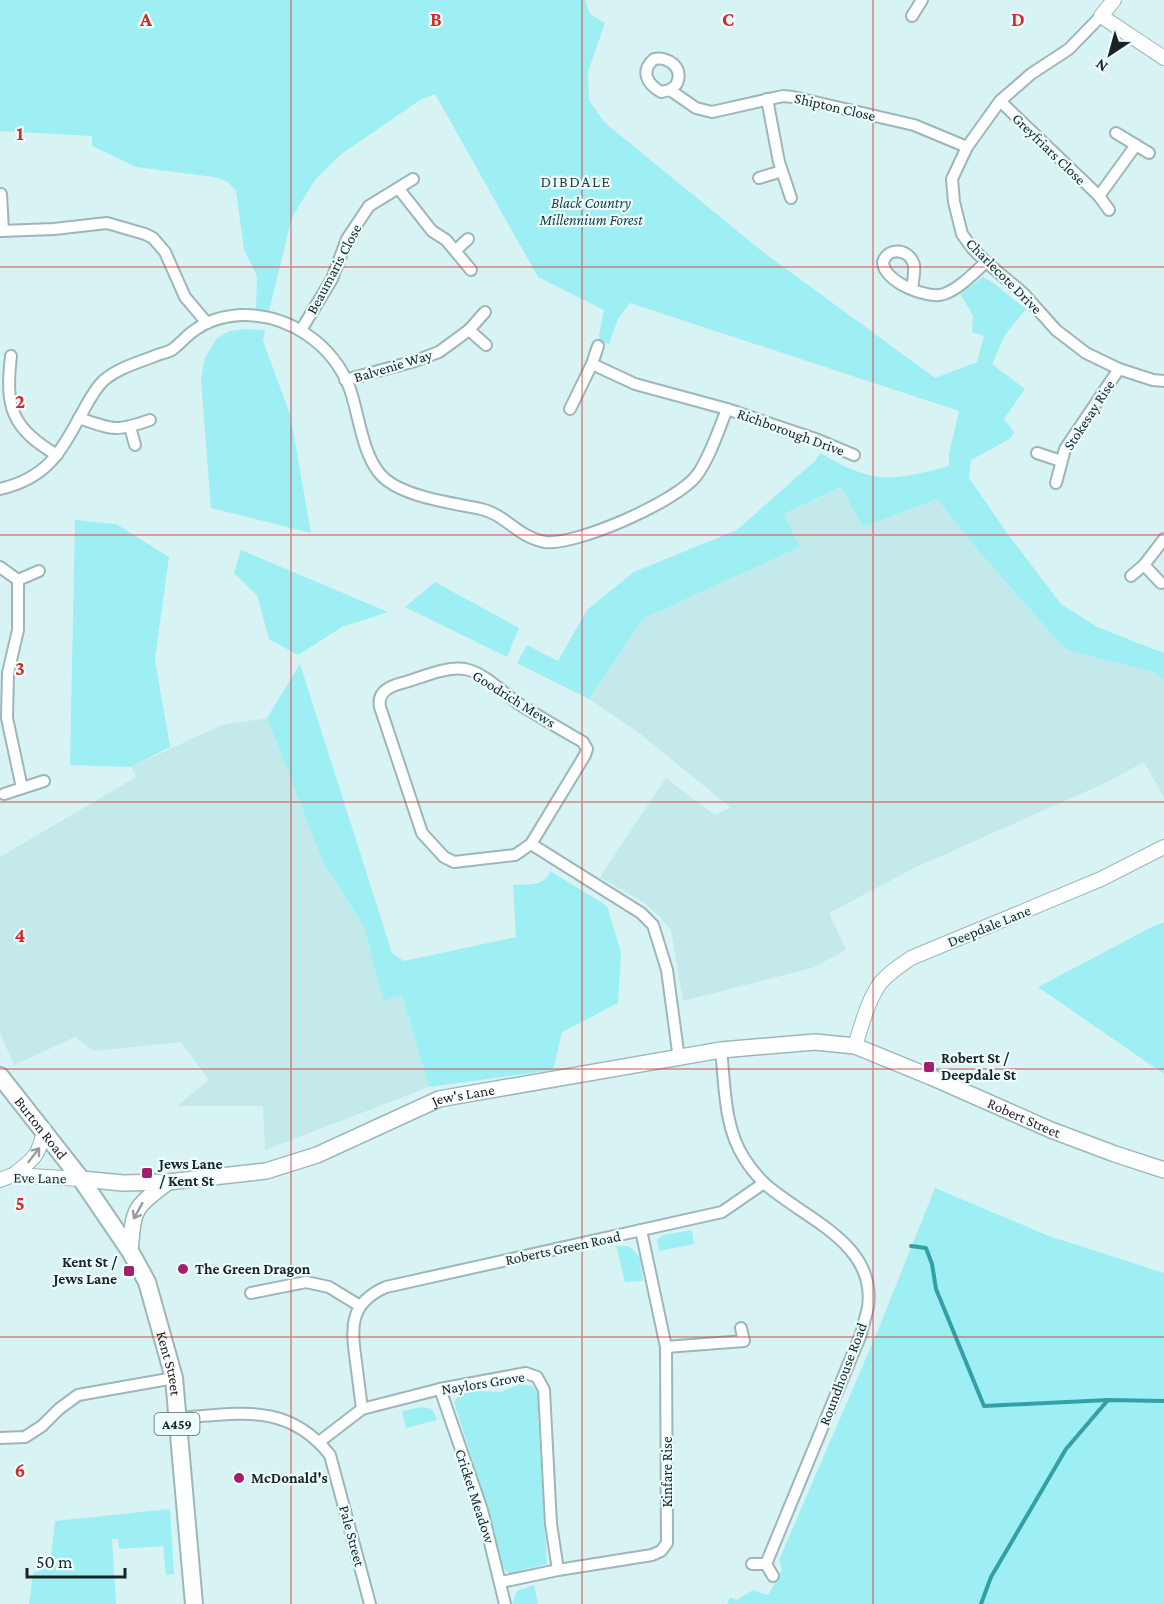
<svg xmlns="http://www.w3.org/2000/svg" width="1164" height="1604" font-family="'Crimson Pro',serif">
<rect width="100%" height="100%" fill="#d7f3f4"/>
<g fill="#c4e9eb">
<polygon points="842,487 863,527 937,499 976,548 1066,650 1153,672 1164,680 1164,798 1144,762 1105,783 914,868 829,913 846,950 812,968 683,1001 671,930 658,915 643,902 600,877 666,778 715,815 731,808 638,732 589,699 644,618 800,547 784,514"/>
<polygon points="267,718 322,860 364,927 383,1001 402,995 429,1087 265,1150 263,1106 177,1106 209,1080 181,1042 94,1051 75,1037 14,1065 0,1033 0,857 136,777 131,767 222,725"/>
</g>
<g fill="#9eeff3">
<path d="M0,0H585L590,14L605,23L588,72L589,100L604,122L763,252L935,378L977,362L984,336L972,332L973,315L960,294L983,277L992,282L1026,309L1005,335L992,364L1025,389L1004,419L1014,432L1011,438L971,460L969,478L1007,533L1061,604L1097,627L1164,653V680L1153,672L1066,650L976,548L937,499L863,527L841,487L784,514L800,547L644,618L589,699L517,663L527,645L558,661L587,610L634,572L737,530L816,460L820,453C833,460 848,469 862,473C890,483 922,473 949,466V454L959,411L630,303L618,319L609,344L598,341L604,310L538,277L435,94L420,100L340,155L315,180L292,217L269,311L256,309L257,276L244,250L236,191L228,182L214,177L136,167L92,146V136L0,131Z"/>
<polygon points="245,329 265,330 263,341 290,414 311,533 211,508 201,381 204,360 217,338 230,331"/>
<polygon points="75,520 116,524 169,557 155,659 170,747 131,767 70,765"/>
<polygon points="241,550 388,612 342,627 298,655 269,639 257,595 234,573"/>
<polygon points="435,582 519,628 507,657 405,607"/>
<path d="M300,664L392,953L404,961L516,937L513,885C528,884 545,887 550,871L607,906L621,952L618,1003L562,1032L553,1070L429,1087L402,995L383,1001L364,927L322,860L267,718Z"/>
<polygon points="1164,922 1164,1074 1038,987 1150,928"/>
<polygon points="935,1188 1049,1236 1164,1273 1164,1604 727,1604 730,1597 737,1600 753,1590 768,1595 782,1570 779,1560 876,1335"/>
<polygon points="692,1230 694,1244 659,1251 657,1240 663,1235"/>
<polygon points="616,1246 629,1246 640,1257 643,1281 625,1282"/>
<polygon points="519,1384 532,1386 539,1395 538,1414 547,1564 509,1573 503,1568 478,1478 454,1402 461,1393 481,1391 501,1392"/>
<polygon points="422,1407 432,1409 437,1420 406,1428 402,1411"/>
<polygon points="170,1509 174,1574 166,1575 163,1546 119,1549 118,1539 112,1539 116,1604 29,1604 33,1573 50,1566 55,1521"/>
<polygon points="534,1585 538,1604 512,1604 517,1591"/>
</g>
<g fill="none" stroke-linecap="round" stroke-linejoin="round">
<g stroke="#34a0a6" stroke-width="4">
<polyline points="911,1246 926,1248 932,1264 936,1289 984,1406 1108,1400 1164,1401"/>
<polyline points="981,1604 991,1577 1066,1449 1108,1400"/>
</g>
<defs>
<g id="minor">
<polyline points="912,16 922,0"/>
<polyline points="1101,16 1069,49 1031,74 1000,101 967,147 952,179 954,202 962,234 972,248 986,262 1023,293 1056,330 1086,353 1119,369 1153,380 1164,381"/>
<path d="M670,90C672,88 676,86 677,83C684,67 667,56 654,59C640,71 647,84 661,92L670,90L696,108L712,112L783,96L793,97L914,125L967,147"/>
<polyline points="767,99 779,162 791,198"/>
<polyline points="1000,101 1099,196 1109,210"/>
<polyline points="1116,133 1149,153"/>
<polyline points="759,178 782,171"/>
<polyline points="399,189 432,231 446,240 471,270"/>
<polyline points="1,194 3,231"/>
<polyline points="1099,196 1136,145"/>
<polyline points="0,231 54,229 107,223 145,234 153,238 165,252 185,297 207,323"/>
<polyline points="456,250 468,239"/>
<path d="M912,289C913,281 915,272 914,265C910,249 888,246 883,262C883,281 927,300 944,294C960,288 973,274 986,262"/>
<polyline points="301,330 332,279 347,239 369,206 413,179"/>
<polyline points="469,330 486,345"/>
<path d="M11,356C5,407 11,428 57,455"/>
<polyline points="592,364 598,346"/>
<polyline points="345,380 415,361 439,352 469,330 485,312"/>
<polyline points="570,409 592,364 635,384 727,409 818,440 854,455"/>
<path d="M79,418C114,430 115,432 150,420"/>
<polyline points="130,427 135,445"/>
<polyline points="1037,453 1061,461"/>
<polyline points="1056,483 1065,449 1119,369"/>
<path d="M0,489C47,478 60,453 82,413C88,402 94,390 103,381C118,368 137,363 155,356C161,353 168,353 173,349C181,343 187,335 195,330C207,321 225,316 241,315C289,314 333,344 350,389C359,415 362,454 381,475C401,497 453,503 481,509C505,514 519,538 545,542C576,546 678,501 697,475C710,457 719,429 727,409"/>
<polyline points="1144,565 1161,583"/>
<polyline points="0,567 18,580 39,571"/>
<polyline points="1131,576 1144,565 1164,539"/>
<polyline points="18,580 18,630 8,673 7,718 22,788"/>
<polyline points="4,794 44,781"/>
<path d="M531,844L585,755L587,749L583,742C562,730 540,717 519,704C503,693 485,673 465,669C445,666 421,678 402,683C390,686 377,692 380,707L422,833L444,857L454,862L515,855L531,844L641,913L653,925L667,970L679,1059"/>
<path d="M721,1050C725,1086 724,1127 744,1158C749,1166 757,1176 764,1183C802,1218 877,1242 868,1307C866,1316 863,1325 861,1334L766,1564"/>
<polyline points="251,1293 306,1282 329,1287 360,1306"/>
<polyline points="666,1347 744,1341 741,1328"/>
<polyline points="440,1389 482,1510 505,1604"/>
<path d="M362,1409C360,1393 358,1377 356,1362C351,1327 349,1303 386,1287L722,1212L764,1183"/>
<path d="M177,1418C238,1414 287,1401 330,1455L370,1604"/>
<polyline points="0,1438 25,1437 42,1426 59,1409 78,1395 174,1378"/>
<polyline points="319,1442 362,1409 440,1389 526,1373 537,1377 544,1390 551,1524 558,1570"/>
<polyline points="752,1564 766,1564 773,1576"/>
<polyline points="501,1582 558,1570 652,1555 661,1551 667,1543 666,1347 641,1230"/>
</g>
<g id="tertiary">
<polyline points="1114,0 1101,16 1164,58"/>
<path d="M855,1046C861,1027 869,996 882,981C890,972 901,965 911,958L1101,879L1164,847"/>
<path d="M13,1175C33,1160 40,1155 44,1129"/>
<polyline points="0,1180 13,1175 81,1179"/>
</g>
<g id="secondary">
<path id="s1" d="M81,1179L123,1183L168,1182L266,1171L317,1155L439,1099L721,1050L815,1042L855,1046L931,1077L1051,1130L1115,1154L1164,1170"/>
<path d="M130,1251C134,1207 133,1209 168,1182"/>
</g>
<g id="primary">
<path id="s2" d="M0,1076L81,1179L130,1251L147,1282L174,1378L194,1604"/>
</g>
</defs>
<use href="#minor" stroke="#9db7b8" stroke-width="14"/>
<use href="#tertiary" stroke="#9db7b8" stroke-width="16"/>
<use href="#secondary" stroke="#9db7b8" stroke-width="18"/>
<use href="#primary" stroke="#9db7b8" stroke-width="20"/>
<use href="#minor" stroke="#fff" stroke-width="10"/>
<use href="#tertiary" stroke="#fff" stroke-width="14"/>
<use href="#secondary" stroke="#fff" stroke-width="15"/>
<use href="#primary" stroke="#fff" stroke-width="16"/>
</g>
<defs><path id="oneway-shaft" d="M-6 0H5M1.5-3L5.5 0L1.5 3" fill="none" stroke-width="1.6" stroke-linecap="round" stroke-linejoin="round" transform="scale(1.5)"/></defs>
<g stroke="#989c9d">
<use href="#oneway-shaft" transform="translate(34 1155) rotate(-52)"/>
<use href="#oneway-shaft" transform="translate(138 1211) rotate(119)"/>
</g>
<path fill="none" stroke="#d62828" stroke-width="1.5" stroke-opacity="0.55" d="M291,0V1604M582,0V1604M873,0V1604M0,267H1164M0,535H1164M0,802H1164M0,1069H1164M0,1337H1164"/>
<g fill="#a31f6d" stroke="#edfdfe" stroke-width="2">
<rect x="923" y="1061" width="12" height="12" rx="3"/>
<rect x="141" y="1167" width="12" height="12" rx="3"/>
<circle cx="183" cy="1269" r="6"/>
<rect x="123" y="1265" width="12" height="12" rx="3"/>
<circle cx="239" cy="1478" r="6"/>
</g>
<g text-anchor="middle" stroke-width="4.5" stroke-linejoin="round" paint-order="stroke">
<rect fill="#edfdfe" stroke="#596566" stroke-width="1.5" x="154.5" y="1413" width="45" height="22" rx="4.5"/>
<g font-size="14" font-weight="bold" fill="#1a2425">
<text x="177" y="1429">A459</text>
</g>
<g font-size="15" fill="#1a2425" stroke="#edfdfe">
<text transform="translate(835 107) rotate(13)" y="5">Shipton Close</text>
<text transform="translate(1049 149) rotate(44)" y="5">Greyfriars Close</text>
<text transform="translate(334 269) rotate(-62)" y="5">Beaumaris Close</text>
<text transform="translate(1004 276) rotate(45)" y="5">Charlecote Drive</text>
<text transform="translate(393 366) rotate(-17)" y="5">Balvenie Way</text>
<text transform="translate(1089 415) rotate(-57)" y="5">Stokesay Rise</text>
<text transform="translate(791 432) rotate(20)" y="5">Richborough Drive</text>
<text transform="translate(514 699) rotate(32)" y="5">Goodrich Mews</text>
<text transform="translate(989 926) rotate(-22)" y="5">Deepdale Lane</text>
<text dy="5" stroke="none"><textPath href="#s1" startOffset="398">Jew's Lane</textPath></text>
<text dy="5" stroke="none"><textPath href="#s1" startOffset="978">Robert Street</textPath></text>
<text dy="5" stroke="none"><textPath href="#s2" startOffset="66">Burton Road</textPath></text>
<text transform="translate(40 1178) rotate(1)" y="5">Eve Lane</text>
<text transform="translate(563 1248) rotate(-12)" y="5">Roberts Green Road</text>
<text dy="5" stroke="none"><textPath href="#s2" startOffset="338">Kent Street</textPath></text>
<text transform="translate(843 1374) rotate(-69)" y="5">Roundhouse Road</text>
<text transform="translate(483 1383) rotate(-9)" y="5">Naylors Grove</text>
<text transform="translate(667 1472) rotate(-90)" y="5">Kinfare Rise</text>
<text transform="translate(475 1496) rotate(72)" y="5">Cricket Meadow</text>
<text transform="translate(352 1536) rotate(75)" y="5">Pale Street</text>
</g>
<g font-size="15" font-style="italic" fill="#0f3f42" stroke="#edfdfe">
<text x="591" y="208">Black Country<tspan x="591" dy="17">Millennium Forest</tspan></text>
</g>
<g font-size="15" font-weight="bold" fill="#1a2425" stroke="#edfdfe" text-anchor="start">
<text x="941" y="1063">Robert St /<tspan x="941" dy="17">Deepdale St</tspan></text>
<text x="159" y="1169">Jews Lane<tspan x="159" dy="17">/ Kent St</tspan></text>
<text x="117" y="1267" text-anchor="end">Kent St /<tspan x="117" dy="17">Jews Lane</tspan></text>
<text x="195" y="1274">The Green Dragon</text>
<text x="251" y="1483">McDonald's</text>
</g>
<g font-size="16" letter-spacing="1.5" fill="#2d4445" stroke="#edfdfe">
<text x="576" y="187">DIBDALE</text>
</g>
</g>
<g font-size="20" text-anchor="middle" font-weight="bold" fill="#d62828" stroke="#edfdfe" stroke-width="4.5" stroke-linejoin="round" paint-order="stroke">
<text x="146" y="26">A</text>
<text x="436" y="26">B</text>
<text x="728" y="26">C</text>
<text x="1018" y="26">D</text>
<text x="20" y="140">1</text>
<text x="20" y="408">2</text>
<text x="20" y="675">3</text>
<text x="20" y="942">4</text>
<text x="20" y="1210">5</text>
<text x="20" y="1477">6</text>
</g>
<g transform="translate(1110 54) rotate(216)" stroke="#edfdfe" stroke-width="4.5" paint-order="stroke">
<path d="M0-4.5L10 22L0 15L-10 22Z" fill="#1a2425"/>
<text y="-9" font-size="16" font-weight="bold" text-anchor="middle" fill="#1a2425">N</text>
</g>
<path d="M27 1568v9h98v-9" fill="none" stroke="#1a2425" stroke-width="3"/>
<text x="36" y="1568" font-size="18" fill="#1a2425" stroke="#edfdfe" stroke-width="4.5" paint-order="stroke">50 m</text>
</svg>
